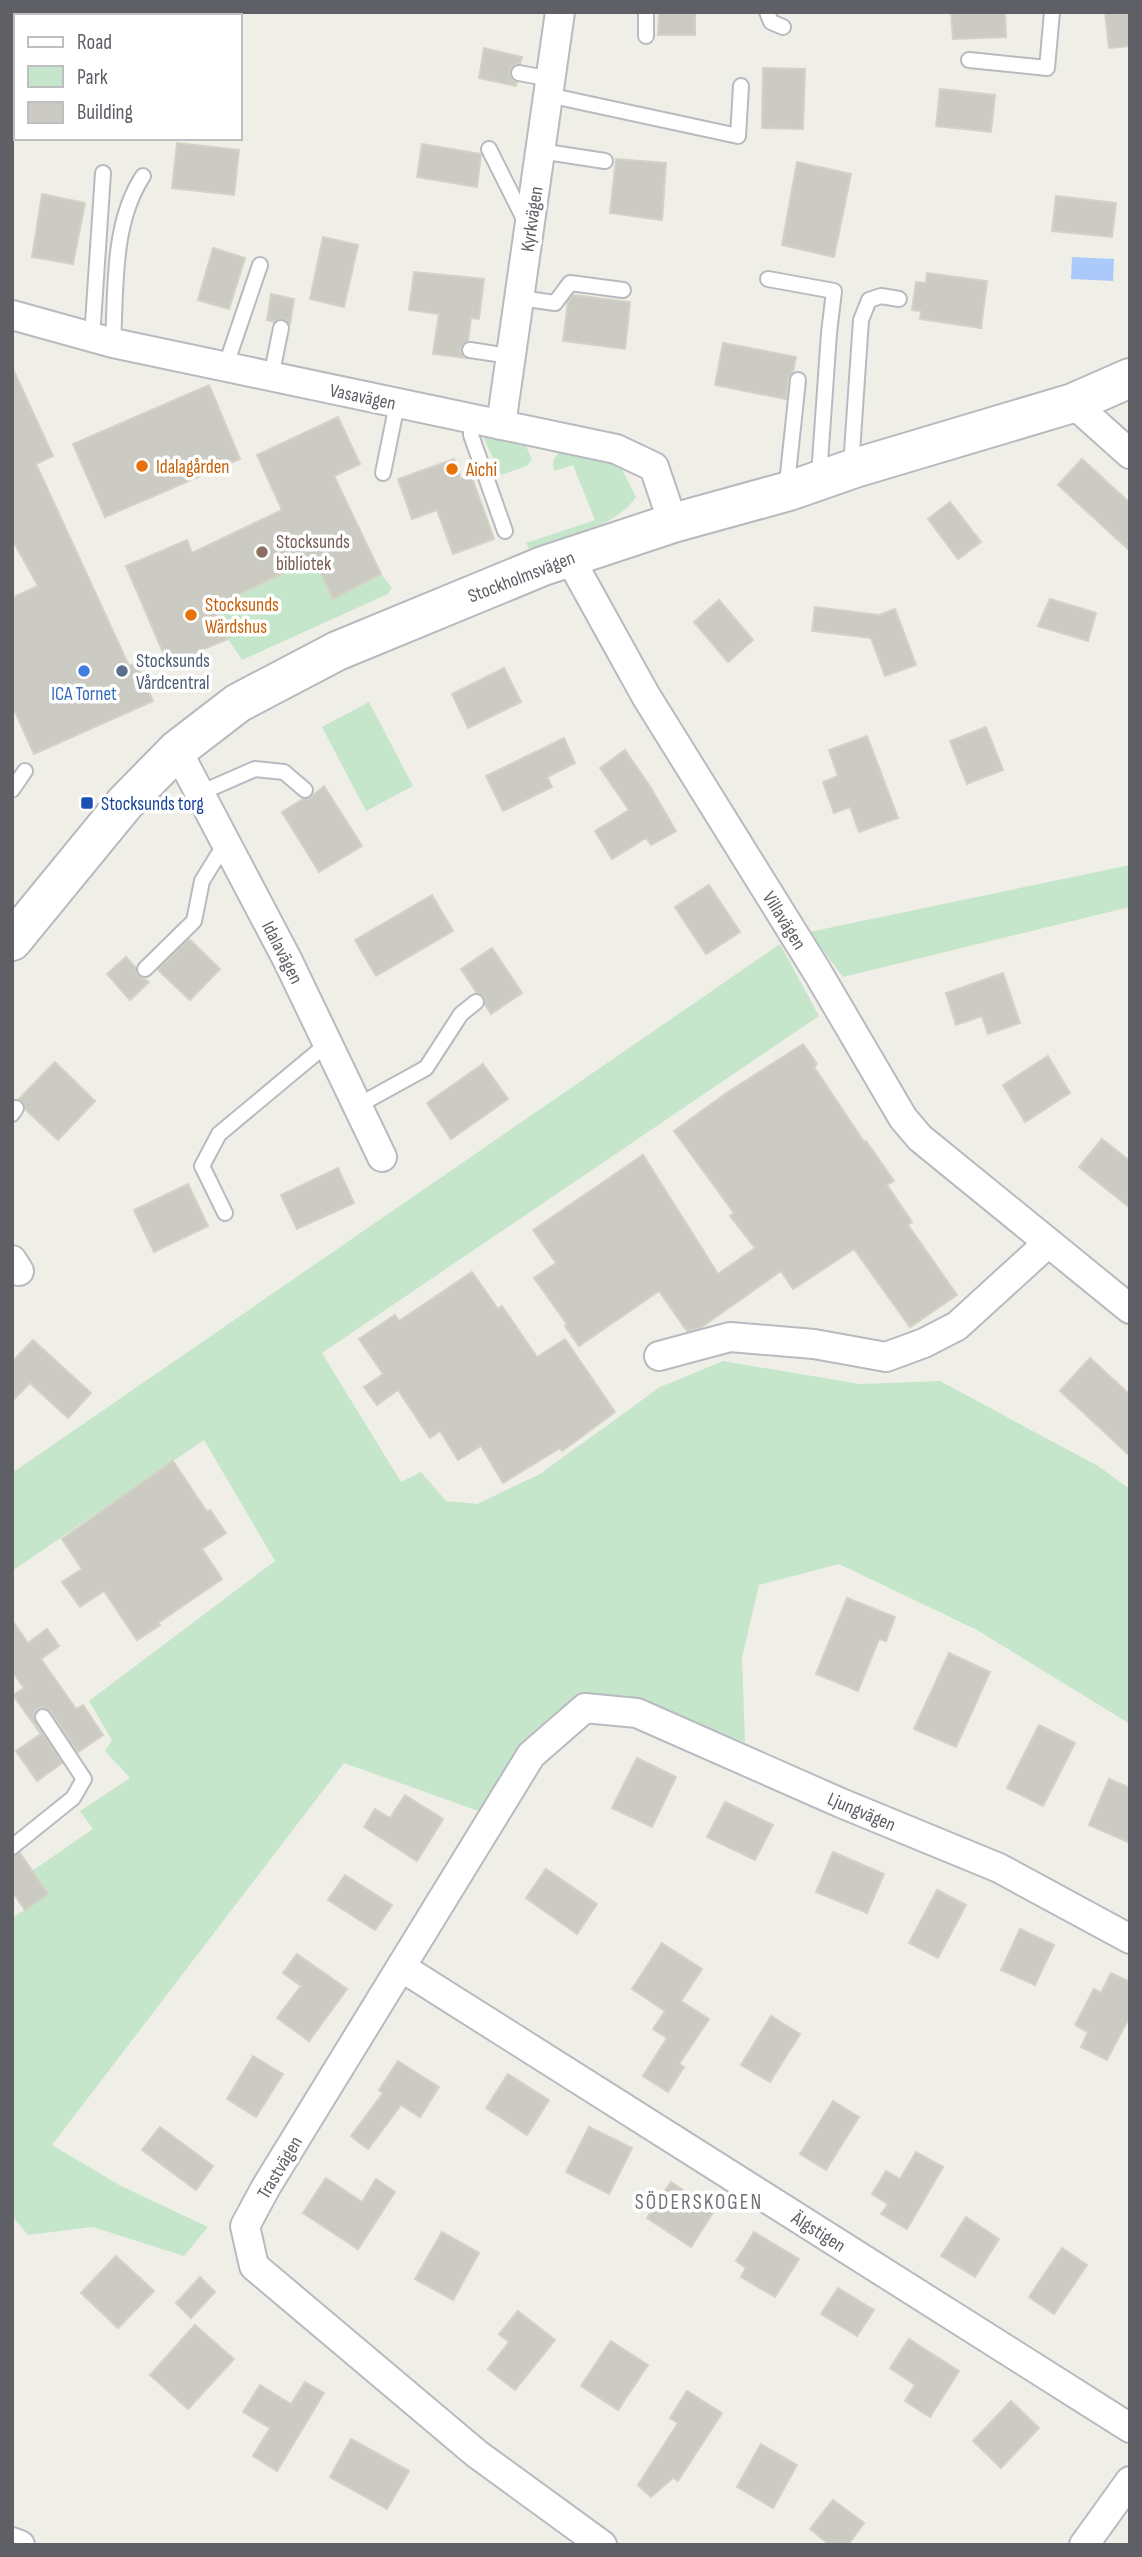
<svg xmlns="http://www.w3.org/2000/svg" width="1142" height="2557" font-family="'Sofia Sans Condensed',sans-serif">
<rect width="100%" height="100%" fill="#f0efe7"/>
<g fill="#c5e6cb">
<polygon points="483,437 525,444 532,459 527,466 501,475"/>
<path d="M559,452L610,463L622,469L636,497C613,529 565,537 529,549L526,543L595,520L573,465L554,471L553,461Z"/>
<polygon points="306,562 318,568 333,599 381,574 392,588 388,594 242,660 228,639 209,594 221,603"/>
<polygon points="369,702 413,786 366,811 322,727"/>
<polygon points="1130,865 1130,907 843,977 809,932"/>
<polygon points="780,944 819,1016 322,1353 401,1482 421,1472 446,1501 477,1504 540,1474 660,1387 723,1361 860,1384 940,1381 1098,1466 1130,1489 1130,1724 977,1630 839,1564 759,1585 742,1658 745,1742 624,1701 578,1695 527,1738 506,1796 484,1813 344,1763 52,2145 121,2186 208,2227 184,2256 93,2227 28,2235 12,2216 12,1918 48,1894 32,1871 93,1829 80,1811 130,1778 105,1751 112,1740 89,1701 275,1561 204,1440 12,1571 12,1473"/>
</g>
<polygon fill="#abcafb" points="1072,257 1114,259 1113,281 1071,279"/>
<g fill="#cbcac3" stroke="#d4d2c5" stroke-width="2">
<polygon points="659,12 695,12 695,35 658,35"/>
<polygon points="951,12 1005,12 1006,37 953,39"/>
<polygon points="1105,12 1130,12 1130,46 1109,48"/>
<polygon points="484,48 522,57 520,64 512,66 509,72 512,80 517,82 516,86 479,78"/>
<polygon points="763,68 805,69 803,129 762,128"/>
<polygon points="940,89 995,95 991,132 936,126"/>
<polygon points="177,143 239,150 234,195 172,188"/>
<polygon points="422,144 481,154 477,187 417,177"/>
<polygon points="616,159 666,163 662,220 610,213"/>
<polygon points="797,162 851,174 834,257 782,245"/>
<polygon points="42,194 85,203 73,264 32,257"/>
<polygon points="1056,196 1116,203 1112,237 1052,231"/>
<polygon points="323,237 358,245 344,307 310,299"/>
<polygon points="213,248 245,258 229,309 198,300"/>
<polygon points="414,272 484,279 479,319 471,318 468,341 461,348 461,354 466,358 433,354 439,314 409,310"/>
<polygon points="927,273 987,281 981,328 920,319 921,311 912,310 916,282 926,283"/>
<polygon points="271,294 294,299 290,324 282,319 274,322 267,320"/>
<polygon points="573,295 630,302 625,349 563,341 568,301"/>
<polygon points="723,343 796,357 793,372 788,379 786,399 715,385"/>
<polygon points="12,367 53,456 36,464 129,666 136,663 153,701 34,754 12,705 12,598 38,586 12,539"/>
<polygon points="209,385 240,459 105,517 73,444"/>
<polygon points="338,417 360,464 334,476 381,574 333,599 314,559 214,606 228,639 168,664 126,566 187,540 192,553 282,510 257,455"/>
<polygon points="454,459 461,479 471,475 494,539 453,554 437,510 412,519 398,479"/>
<polygon points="1082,459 1130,503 1130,551 1058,485"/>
<polygon points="950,502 981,542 958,559 928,519"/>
<polygon points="1050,599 1096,613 1088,641 1038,626"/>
<polygon points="719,600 753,640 728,662 694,622"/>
<polygon points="815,607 879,615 895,609 916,665 885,676 871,638 812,631"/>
<polygon points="504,668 521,702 468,728 452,694"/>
<polygon points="986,727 1003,770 967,784 950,741"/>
<polygon points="867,736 898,818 859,832 850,807 834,813 823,782 838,776 829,750"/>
<polygon points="564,738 575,763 547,777 552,787 503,811 486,776"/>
<polygon points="625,750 651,788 676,831 651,845 646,838 612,859 595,831 629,810 600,768"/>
<polygon points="324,786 362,846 319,872 282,812 303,799 309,799"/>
<polygon points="709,885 740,932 706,954 675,907"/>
<polygon points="432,895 453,931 376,976 355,940"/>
<polygon points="189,939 220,969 190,1000 158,970"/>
<polygon points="492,948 522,993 491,1014 485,1005 484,997 477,993 461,969"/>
<polygon points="126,957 136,968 138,975 149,982 130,1000 107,974"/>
<polygon points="1003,973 1020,1023 988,1034 982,1016 956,1025 946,993"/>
<polygon points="803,1044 817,1064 814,1067 864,1142 866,1141 894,1181 887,1185 912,1222 908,1225 957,1295 910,1327 854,1249 793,1289 781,1271 700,1328 687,1331 659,1291 579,1346 565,1326 567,1324 534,1278 556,1263 533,1230 643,1155 718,1274 755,1248 730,1216 734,1213 674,1131 725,1094"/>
<polygon points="1048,1056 1070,1093 1025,1122 1003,1085"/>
<polygon points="55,1062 95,1101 58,1140 25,1109 24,1103 19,1099"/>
<polygon points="483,1064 508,1099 451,1139 427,1103"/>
<polygon points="1102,1139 1130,1161 1130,1208 1079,1167"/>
<polygon points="338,1168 354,1203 297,1229 281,1195"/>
<polygon points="188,1184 208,1226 154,1252 134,1210"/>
<polygon points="472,1272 498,1309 502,1306 537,1357 565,1339 615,1412 562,1451 560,1448 503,1483 481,1446 458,1460 440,1431 430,1438 398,1390 377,1405 364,1387 383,1374 359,1339 395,1315 399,1321"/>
<polygon points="33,1340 91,1393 68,1418 30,1383 12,1401 12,1362"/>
<polygon points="1090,1358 1130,1395 1130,1456 1060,1391"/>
<polygon points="173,1461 207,1512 210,1510 226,1533 202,1549 222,1579 158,1623 160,1625 137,1640 104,1591 80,1607 62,1582 82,1569 62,1539"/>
<polygon points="847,1598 895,1617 886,1641 879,1639 858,1691 816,1674"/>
<polygon points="12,1620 28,1643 47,1629 59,1646 41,1659 76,1709 83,1705 103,1735 78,1752 51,1711 43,1707 37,1709 34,1713 35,1722 62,1763 37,1781 16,1751 41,1734 13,1695 24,1688 12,1671"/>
<polygon points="949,1653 990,1672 956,1747 914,1729"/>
<polygon points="1039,1725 1075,1743 1043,1806 1007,1788"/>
<polygon points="637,1758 676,1777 652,1827 612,1808"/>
<polygon points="1109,1779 1130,1788 1130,1843 1089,1825"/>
<polygon points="405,1795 443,1819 417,1861 364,1827 375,1809 390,1818"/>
<polygon points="725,1802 773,1825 755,1860 707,1837"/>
<polygon points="833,1852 884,1874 867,1913 816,1892"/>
<polygon points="20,1853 48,1894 25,1910 12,1891 12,1856"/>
<polygon points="546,1869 597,1904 577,1934 526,1898"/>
<polygon points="345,1875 392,1905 375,1930 328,1900"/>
<polygon points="937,1890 966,1905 938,1958 909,1943"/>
<polygon points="1020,1929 1054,1945 1035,1985 1001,1970"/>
<polygon points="662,1943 702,1969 681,2001 709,2019 679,2064 684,2067 668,2092 643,2076 667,2038 653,2029 665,2011 632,1989"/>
<polygon points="297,1954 347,1989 309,2041 277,2018 301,1986 283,1973"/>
<polygon points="1111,1973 1130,1982 1130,2016 1107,2060 1081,2047 1088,2032 1075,2025 1094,1989 1101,1993"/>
<polygon points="771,2016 800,2034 770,2082 741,2065"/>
<polygon points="253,2056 283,2074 256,2117 227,2099"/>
<polygon points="398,2061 439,2087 420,2117 401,2105 368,2149 351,2136 383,2093 379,2090"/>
<polygon points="508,2074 549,2100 527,2135 486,2108"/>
<polygon points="833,2101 859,2117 826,2170 800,2154"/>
<polygon points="160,2127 213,2166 196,2190 142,2150"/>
<polygon points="589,2127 632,2148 609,2194 566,2172"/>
<polygon points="916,2152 943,2167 907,2229 881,2214 888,2204 872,2194 886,2171 900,2179"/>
<polygon points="326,2178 362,2202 376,2179 395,2192 358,2249 303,2213"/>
<polygon points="671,2182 714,2211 691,2247 647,2218"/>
<polygon points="966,2217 999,2239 975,2277 941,2256"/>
<polygon points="442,2232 479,2253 453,2300 415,2279"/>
<polygon points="754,2232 799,2259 775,2297 741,2277 746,2268 736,2261"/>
<polygon points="1062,2248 1087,2265 1054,2314 1029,2297"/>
<polygon points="116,2256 154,2291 118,2328 81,2293"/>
<polygon points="200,2277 215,2292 191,2318 176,2303"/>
<polygon points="838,2288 874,2310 857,2336 821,2314"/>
<polygon points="518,2311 555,2340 515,2390 488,2369 509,2342 499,2334"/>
<polygon points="195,2325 234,2359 188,2409 150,2375"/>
<polygon points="909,2339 959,2371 930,2417 905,2401 915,2385 890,2368"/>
<polygon points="611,2341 648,2365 618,2410 581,2386"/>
<polygon points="305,2382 324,2393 277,2471 253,2456 270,2428 243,2412 260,2385 291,2404"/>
<polygon points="687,2391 722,2413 678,2481 673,2478 651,2497 638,2485 678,2423 670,2418"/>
<polygon points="1011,2401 1039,2428 1001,2468 973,2441"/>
<polygon points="351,2439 409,2471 387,2509 330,2477"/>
<polygon points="761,2444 797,2465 773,2508 737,2487"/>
<polygon points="833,2500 864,2523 848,2545 830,2545 810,2529"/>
</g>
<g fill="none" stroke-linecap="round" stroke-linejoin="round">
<defs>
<g id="lane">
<polyline points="767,12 771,22 783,27"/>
<polyline points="646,36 646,12"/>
<polyline points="969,60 1047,68 1052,12"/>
<polyline points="519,73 551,79"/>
<polyline points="548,95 738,136 741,86"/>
<polyline points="489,149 526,223"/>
<polyline points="540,151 605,161"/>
<polyline points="768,279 834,291 829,333 819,476"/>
<polyline points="520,298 555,303 570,283 623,290"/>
<polyline points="92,338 103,173"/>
<path d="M113,343C116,288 112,223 143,176"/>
<polyline points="470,350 510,356"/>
<polyline points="226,365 260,265"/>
<polyline points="271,377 281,328"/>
<polyline points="471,420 471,435 505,531"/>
<polyline points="854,465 852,452 861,320 869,300 881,296 899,299"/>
<polyline points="383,473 397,404"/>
<polyline points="789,490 788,474 798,380"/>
<polyline points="12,790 25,771"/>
<polyline points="200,793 255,769 284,772 305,790"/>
<polyline points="145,969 194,921 202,881 226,842"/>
<polyline points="357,1106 426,1068 461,1014 476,1002"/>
<polyline points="12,1114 16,1108"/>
<polyline points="225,1213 202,1166 219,1134 327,1044"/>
<polyline points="12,1847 73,1798 84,1779 43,1717"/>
</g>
<g id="street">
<polyline points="12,315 113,343 616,449 654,467 673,523"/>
<polyline points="1073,403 1130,454"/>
<polyline points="501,425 560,12"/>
<polyline points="569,557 646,696 818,973 903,1118 920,1138 1130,1309"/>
<polyline points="177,750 287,959 382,1157"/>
<polyline points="12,1260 19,1271"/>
<polyline points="659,1356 730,1337 814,1344 886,1357 924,1343 957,1326 1048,1243"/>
<polyline points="401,1967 1130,2428"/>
<polyline points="12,2542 20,2545"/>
<polyline points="602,2545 477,2454 254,2266 245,2226 266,2187 531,1755 585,1708 637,1713 841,1803 999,1868 1130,1939"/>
<polyline points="1084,2545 1130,2481"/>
</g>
<polyline id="secondary" points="12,941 125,803 177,750 238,703 337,651 543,566 673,523 789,491 855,468 1073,403 1130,378"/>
</defs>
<use href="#lane" stroke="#b9bac0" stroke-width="18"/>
<use href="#street" stroke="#b9bac0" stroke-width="32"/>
<use href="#secondary" stroke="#b8b9bf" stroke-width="42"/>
<use href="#lane" stroke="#fff" stroke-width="14"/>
<use href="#street" stroke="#fff" stroke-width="28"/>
<use href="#secondary" stroke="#fff" stroke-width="38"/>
</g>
<g fill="#e8710a" stroke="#fff" stroke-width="2.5">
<circle cx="142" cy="466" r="7"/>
<circle cx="452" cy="469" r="7"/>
<circle cx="191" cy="615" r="7"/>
</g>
<circle fill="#8d6e63" stroke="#fff" stroke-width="2.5" cx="262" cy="552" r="7"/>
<circle fill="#3f7fe0" stroke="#fff" stroke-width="2.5" cx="84" cy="671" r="7"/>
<circle fill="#5c6f8a" stroke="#fff" stroke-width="2.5" cx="122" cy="671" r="7"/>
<rect fill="#1a4fb4" stroke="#fff" stroke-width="2.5" x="80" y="796" width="14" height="14" rx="3.5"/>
<g text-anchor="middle" stroke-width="7" stroke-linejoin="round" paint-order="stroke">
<g font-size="19" fill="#5e6066" stroke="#fff">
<text transform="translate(531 219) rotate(-82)" y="7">Kyrkvägen</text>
<text transform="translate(363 396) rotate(12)" y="7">Vasavägen</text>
<text transform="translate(521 576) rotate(-21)" y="7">Stockholmsvägen</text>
<text transform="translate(785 920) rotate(58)" y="7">Villavägen</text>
<text transform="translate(283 952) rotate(63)" y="7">Idalavägen</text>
<text transform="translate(862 1811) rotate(23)" y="7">Ljungvägen</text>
<text transform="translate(279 2167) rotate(-59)" y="7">Trastvägen</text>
<text transform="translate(819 2231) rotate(32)" y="7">Älgstigen</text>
</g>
<g font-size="19" fill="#c56008" stroke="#fff" text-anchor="start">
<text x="156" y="473">Idalagården</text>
<text x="466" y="476">Aichi</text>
<text x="205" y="611">Stocksunds<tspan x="205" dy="22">Wärdshus</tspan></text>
</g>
<g font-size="19" fill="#785e54" stroke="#fff" text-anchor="start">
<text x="276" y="548">Stocksunds<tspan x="276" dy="22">bibliotek</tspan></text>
</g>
<g font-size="19" fill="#4e5e75" stroke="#fff" text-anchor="start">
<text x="136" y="667">Stocksunds<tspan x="136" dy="22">Vårdcentral</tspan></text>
</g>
<g font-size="19" fill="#366cbe" stroke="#fff">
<text x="84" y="700">ICA Tornet</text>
</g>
<g font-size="19" fill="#164399" stroke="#fff" text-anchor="start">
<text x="101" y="810">Stocksunds torg</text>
</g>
<g font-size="21" letter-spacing="2" fill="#6f7278" stroke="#fff">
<text x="699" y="2209">SÖDERSKOGEN</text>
</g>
</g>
<rect width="1142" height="2557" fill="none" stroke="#5e6066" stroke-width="28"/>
<rect x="14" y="14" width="228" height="126" fill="#ffffff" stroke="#bfbfc2" stroke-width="2"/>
<rect x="28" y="37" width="35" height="10" fill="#ffffff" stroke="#bfbfc2" stroke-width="2"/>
<text x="77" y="49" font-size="21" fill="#5e6066">Road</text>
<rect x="28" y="66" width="35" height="21" fill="#c5e6cb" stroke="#bfbfc2" stroke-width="2"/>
<text x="77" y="84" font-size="21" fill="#5e6066">Park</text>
<rect x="28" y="102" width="35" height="21" fill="#cbcac3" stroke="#bfbfc2" stroke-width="2"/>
<text x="77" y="119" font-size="21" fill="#5e6066">Building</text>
</svg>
